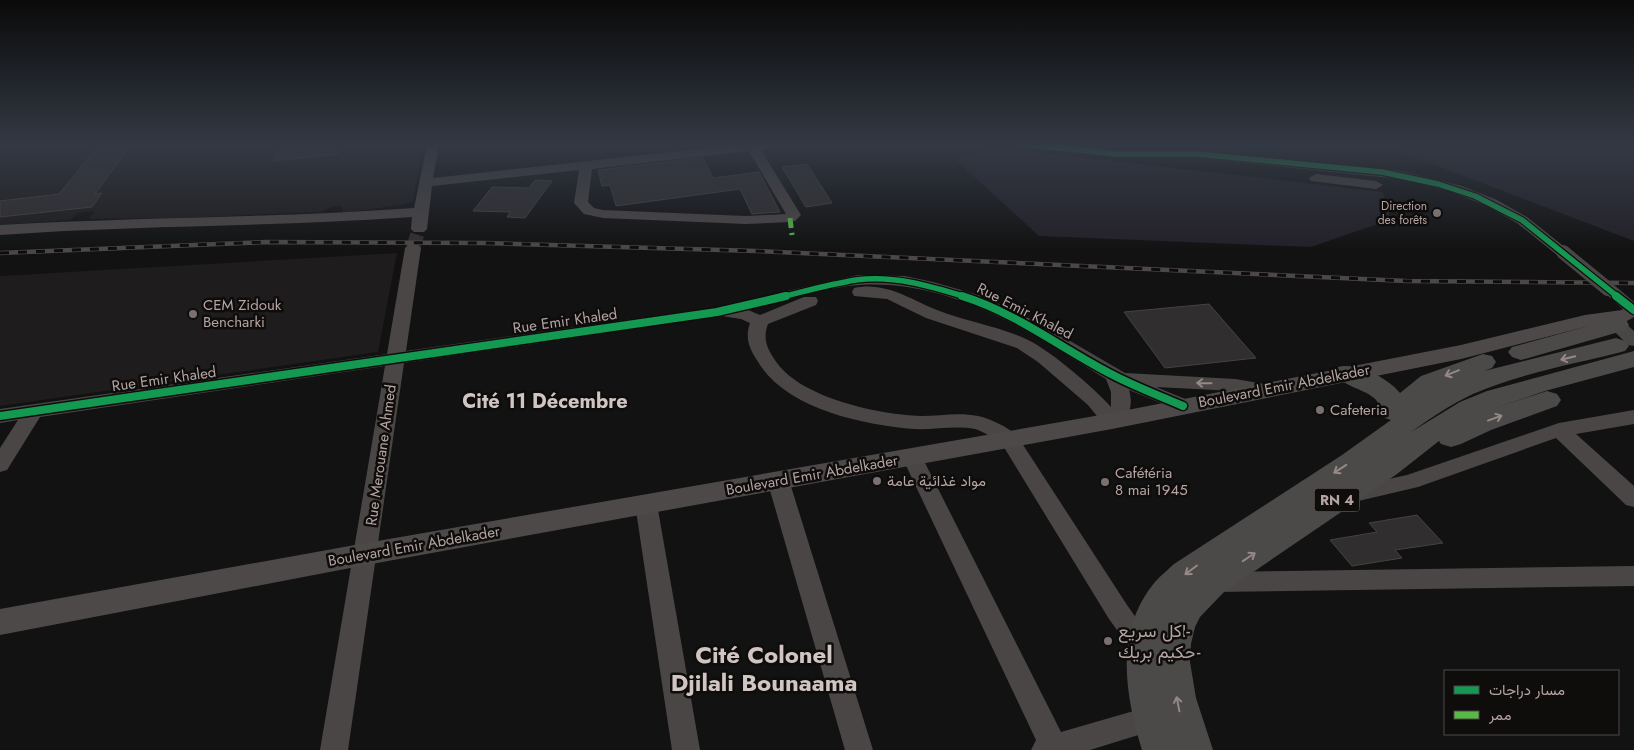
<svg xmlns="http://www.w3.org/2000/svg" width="1634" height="750" font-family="Jost,Vazirmatn,sans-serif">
<rect width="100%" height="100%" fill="#121212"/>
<g fill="#1e1c1c">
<polygon points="0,145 175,145 178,150 232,147 235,145 422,145 413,202 393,206 343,213 342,206 333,206 321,212 180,218 89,219 94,211 78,213 70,220 0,225"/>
<polygon points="397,253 378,352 0,406 0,276"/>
</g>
<g fill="#232028">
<polygon points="1383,145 1634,145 1634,241"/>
<polygon points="991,147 1382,192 1389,205 1389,215 1392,219 1311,247 1039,236 955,159"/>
</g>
<g fill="#302e2e" stroke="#464240">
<polygon points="99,145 131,145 95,194 102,193 92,207 0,217 0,201 59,194"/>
<polygon points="281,145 338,145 338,154 274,161"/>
<polygon points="700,158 704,159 713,178 759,172 780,212 752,214 740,189 616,206 610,185 602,186 598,170"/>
<polygon points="807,164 832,203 806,207 782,167"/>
<polygon points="535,180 552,181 525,218 507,217 510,212 473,211 492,187 529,188"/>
<polygon points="1209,304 1256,358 1165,368 1124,312"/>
<polygon points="1417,515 1443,543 1395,550 1402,558 1352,566 1330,540 1377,532 1369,523"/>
</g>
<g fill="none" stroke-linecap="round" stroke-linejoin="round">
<polyline stroke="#322f2f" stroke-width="14" stroke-dasharray="14 8" stroke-linecap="butt" points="413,248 419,229"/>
<g fill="#4b4646" fill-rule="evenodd">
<path d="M427,145H439L433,178L735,145H774L773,148L761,150L801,215L795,221L790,222L746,224L603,218L584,214L574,203L579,170L432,186L427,229L424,232H414L411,229L412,217C275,227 137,225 0,235V225C138,217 276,218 414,208ZM749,151L786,214L746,216L603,210L594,208L588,202L592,169Z"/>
<polygon points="1026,145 1067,145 1118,150 1197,150 1401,171 1462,186 1497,200 1527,217 1571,252 1569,255 1557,255 1517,223 1487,206 1452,192 1401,179 1197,158 1118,158 1032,149 1027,148"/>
<polygon points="1316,174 1376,181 1383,185 1376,189 1311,181 1309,178"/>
<path d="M413,243L418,245L421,248L406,351L717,307L858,275L905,276L933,282L982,296L1041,324L1125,373L1235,379L1277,386L1280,390L1277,394L1270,396L1235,391L1156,387L1190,401L1193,406L1190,411L1183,412L1129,390C1133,403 1130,413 1123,425L1112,428L1105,426L1088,405L1038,362L1017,348L926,318L887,299L854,296L852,292L854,288C885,281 910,299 937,310C967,322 999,326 1028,340C1051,351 1094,388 1111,407V392L1106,379C1030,332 952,279 859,285C826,287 781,302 748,310L760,315L804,297H816L818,301L816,305L768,324C762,340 768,350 777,363C802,398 880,415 921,416C940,416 959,412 978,416C992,419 1004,426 1016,434L1127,605L1157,647L1153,655L1144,658L1135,655L1109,619L1002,444C994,439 985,432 975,429C956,425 934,430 914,429C864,425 789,409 760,365C751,351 744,341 750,323L741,319L722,316L404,363L348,750H320L385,366L40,417L7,470L0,472V448L18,420L0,423V409L387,354L405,248L408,245Z"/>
<polygon points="1608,284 1614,285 1634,302 1634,317 1627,321 1626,324 1634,331 1634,346 1628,345 1608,325 1615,314 1623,309 1600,289 1602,285"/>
<polygon points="1634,410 1634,424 1576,434 1634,486 1634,507 1626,505 1556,438 1418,487 1350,503 1342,501 1339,495 1342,489 1407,475 1559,423"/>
<polygon points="912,450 919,452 922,457 1061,732 1151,706 1161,710 1165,719 1161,728 1090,750 1031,750 1036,740 902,457 905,452"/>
<polygon points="778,472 786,475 789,480 873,750 845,750 767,480 770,475"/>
<polygon points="646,496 654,498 657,504 700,750 672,750 635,504 638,498"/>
<polygon points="1634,566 1634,586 1213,592 1204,589 1201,582 1204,575 1213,572"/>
</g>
<polygon fill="#4d4948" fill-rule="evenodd" points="1622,310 1629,312 1632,316 1629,320 1585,327 1461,359 1112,429 366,565 0,635 0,609 366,543 1112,413 1461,345 1585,315"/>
<g fill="#4c4949" fill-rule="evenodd">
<polygon points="1617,318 1626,320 1629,325 1626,330 1521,360 1512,357 1508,352 1512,347"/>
<path d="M1616,338L1625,341L1629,346L1625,351C1575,364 1521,373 1473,394C1451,404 1431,418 1411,432L1460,402L1487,391L1634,351V367L1545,391L1492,409L1547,391L1557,394L1561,400L1557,406L1491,430L1461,444L1451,447L1441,444L1439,441L1397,474L1224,592L1200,617L1195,627L1191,644L1190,662L1196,698L1213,750H1142C1125,695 1114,631 1155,582C1161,575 1168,570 1174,564L1342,455L1391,420L1385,418C1381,412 1380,403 1374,398C1362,388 1342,386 1334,373L1338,367C1357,362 1388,378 1400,393L1421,376L1483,354L1492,356L1496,362L1492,368L1484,371Z"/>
</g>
<defs>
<polyline id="rail" points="0,253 266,242 485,243 756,251 1406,281 1634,283"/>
</defs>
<use href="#rail" stroke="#4c4847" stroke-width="4.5"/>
<use href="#rail" stroke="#0e0d0c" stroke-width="3" stroke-dasharray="9" stroke-linecap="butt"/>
<polyline stroke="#4b4646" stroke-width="14" points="1563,252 1608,289"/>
<polyline stroke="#58b947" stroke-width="5" stroke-dasharray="10 5" stroke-linecap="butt" points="790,218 792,235"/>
<defs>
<g id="cycleway-far1">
<polyline points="1032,145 1118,154 1197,154 1382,172 1438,184 1475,196 1522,220 1618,297"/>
<path d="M781,297C806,291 831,284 856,280C894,275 930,286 966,297"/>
</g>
<g id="cycleway">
<path d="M962,296C1017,313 1062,349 1113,375C1136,387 1160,396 1183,406"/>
<polyline points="1616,296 1634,310"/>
<polyline points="0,416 717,312 786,296"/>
</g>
</defs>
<use href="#cycleway-far1" stroke="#0e0d0c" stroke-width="8"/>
<use href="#cycleway" stroke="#0e0d0c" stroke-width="11"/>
<use href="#cycleway-far1" stroke="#139951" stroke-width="5.5"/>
<use href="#cycleway" stroke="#139951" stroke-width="8"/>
</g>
<defs><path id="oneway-shaft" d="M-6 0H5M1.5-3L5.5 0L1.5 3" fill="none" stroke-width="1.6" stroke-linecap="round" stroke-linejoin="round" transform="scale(1.25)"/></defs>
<g stroke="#958887">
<use href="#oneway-shaft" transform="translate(1568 358) rotate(166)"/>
<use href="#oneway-shaft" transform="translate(1452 373) rotate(158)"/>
<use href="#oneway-shaft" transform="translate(1495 418) rotate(-20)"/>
<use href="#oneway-shaft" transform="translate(1340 469) rotate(147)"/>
<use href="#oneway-shaft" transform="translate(1249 557) rotate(-34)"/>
<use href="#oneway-shaft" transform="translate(1191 570) rotate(143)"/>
<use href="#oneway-shaft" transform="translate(1178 704) rotate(-101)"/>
</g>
<use stroke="#948786" href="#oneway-shaft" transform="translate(1204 383) rotate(-179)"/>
<linearGradient id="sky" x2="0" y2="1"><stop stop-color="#0a0a0a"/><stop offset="0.58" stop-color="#333944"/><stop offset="1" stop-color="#333944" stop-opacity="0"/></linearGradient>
<rect width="1634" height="250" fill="url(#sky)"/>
<g fill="#7b7070" stroke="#0e0d0c" stroke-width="2">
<circle cx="1437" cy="213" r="5"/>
<circle cx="193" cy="314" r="5"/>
<circle cx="1320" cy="410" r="5"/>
<circle cx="877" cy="481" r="5"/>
<circle cx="1105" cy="482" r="5"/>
<circle cx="1108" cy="641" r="5"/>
</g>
<g text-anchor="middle" stroke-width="5" stroke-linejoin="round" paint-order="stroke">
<g font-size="12" fill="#b4a3a2" stroke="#0e0d0c" text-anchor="end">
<text x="1427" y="210">Direction<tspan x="1427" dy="14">des forêts</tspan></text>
</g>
<rect fill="#0e0d0c" stroke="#827675" stroke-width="1" x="1314.5" y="488.5" width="45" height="23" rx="4"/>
<g font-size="14" font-weight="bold" fill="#b4a3a2">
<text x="1337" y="505">RN 4</text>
</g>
<g font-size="15" fill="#b4a3a2" stroke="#0e0d0c" text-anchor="start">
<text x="203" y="310">CEM Zidouk<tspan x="203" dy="17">Bencharki</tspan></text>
<text x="1330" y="415">Cafeteria</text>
<text x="1115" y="478">Cafétéria<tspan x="1115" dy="17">8 mai 1945</tspan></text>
<text x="887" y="486">مواد غذائية عامة</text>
</g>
<g font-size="15" fill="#b4a3a2" stroke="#0e0d0c">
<text transform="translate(1025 311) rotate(27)" y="5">Rue Emir Khaled</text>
<text transform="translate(565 321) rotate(-8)" y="5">Rue Emir Khaled</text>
<text transform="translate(164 379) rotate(-8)" y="5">Rue Emir Khaled</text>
<text transform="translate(1284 386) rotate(-11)" y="5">Boulevard Emir Abdelkader</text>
<text transform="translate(381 455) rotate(-82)" y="5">Rue Merouane Ahmed</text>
<text transform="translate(812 475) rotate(-10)" y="5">Boulevard Emir Abdelkader</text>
<text transform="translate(414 546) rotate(-10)" y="5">Boulevard Emir Abdelkader</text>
</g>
<g font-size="18" fill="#b4a3a2" stroke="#0e0d0c" text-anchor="start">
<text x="1118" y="637">اكل سريع-<tspan x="1118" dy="21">حكيم بريك-</tspan></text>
</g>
<g font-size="20" font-weight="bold" fill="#d0c5c3" stroke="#0e0d0c">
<text x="545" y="408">Cité 11 Décembre</text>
</g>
<g font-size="24" font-weight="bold" fill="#d0c5c3" stroke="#0e0d0c">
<text x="764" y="663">Cité Colonel<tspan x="764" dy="28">Djilali Bounaama</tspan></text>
</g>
</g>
<rect x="1444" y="670" width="175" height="65" fill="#0e0d0c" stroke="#504948"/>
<rect x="1454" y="686" width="25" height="8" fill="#139951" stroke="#504948"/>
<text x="1489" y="695" font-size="15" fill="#b4a3a2">مسار دراجات</text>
<rect x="1454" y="711" width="25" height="8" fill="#58b947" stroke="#504948"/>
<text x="1489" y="720" font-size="15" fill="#b4a3a2">ممر</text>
</svg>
